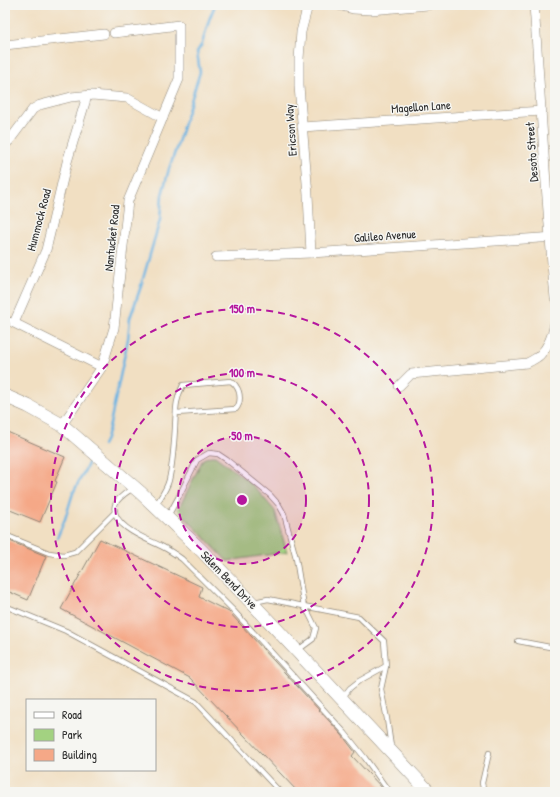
<svg xmlns="http://www.w3.org/2000/svg" width="560" height="797" font-family="'Patrick Hand',sans-serif">
<rect width="100%" height="100%" fill="#f6f6f2"/>
<filter id="ink" filterUnits="userSpaceOnUse"><feTurbulence type="fractalNoise" baseFrequency=".025" numOctaves="2"/><feDisplacementMap in="SourceGraphic" scale="8" xChannelSelector="R" yChannelSelector="G"/><feConvolveMatrix kernelMatrix="1 2 1 2 8 2 1 2 1" color-interpolation-filters="sRGB"/></filter>
<filter id="wash" filterUnits="userSpaceOnUse"><feTurbulence type="fractalNoise" baseFrequency=".012" numOctaves="4" result="noise"/><feDisplacementMap in="SourceGraphic" scale="16" xChannelSelector="R" yChannelSelector="G"/><feGaussianBlur stdDeviation="0.9" result="paint"/><feColorMatrix in="noise" values="0 0 0 0 0 0 0 0 0 0 0 0 0 0 0 0 0 1.4 0 .05"/><feComposite in="paint" operator="in"/></filter>
<g filter="url(#wash)">
<rect width="100%" height="100%" fill="#f1dfc2"/>
<polygon fill="#a3d281" stroke="#677e56" points="210,456 215,456 252,484 275,511 287,552 227,561 178,510 203,459"/>
<g fill="none" stroke-linecap="round" stroke-linejoin="round">
<g stroke="#6bb4e3" stroke-width="2.5">
<polyline points="103,445 106,439 110,424 128,339 130,318 140,289 160,220 162,195 169,169 176,149 200,72 197,52 202,44 209,20 215,5"/>
<polyline points="57,538 65,519 73,493 89,462"/>
</g>
</g>
<g id="blocks">
<g fill="#f5a887">
<polygon points="5,431 65,457 55,481 57,482 40,522 5,508"/>
<polygon points="5,539 46,556 28,600 5,590"/>
<polygon points="100,539 202,587 199,597 229,612 342,735 355,752 352,756 386,792 298,792 190,678 61,609"/>
</g>
</g>
</g>
<g filter="url(#ink)">
<use href="#blocks" fill-opacity="0" stroke="#8e8576" stroke-width="1"/>
<g fill="none" stroke-linecap="round" stroke-linejoin="round">
<defs>
<g id="lane">
<polyline points="5,318 14,322"/>
<path d="M133,488C127,492 117,498 115,505C110,526 147,539 161,546C169,550 175,554 182,559L232,609L345,733L365,758L385,786L391,792"/>
<path d="M156,505C160,498 167,489 169,480C173,463 174,445 175,428C176,411 175,400 183,385L231,381C233,383 235,384 236,386C241,393 241,403 236,409L176,413"/>
<polyline points="168,516 178,498 197,460 209,453 218,454 227,460 270,495 279,505 284,514 296,558 304,607 309,614 316,628 313,639 298,650"/>
<polyline points="5,535 49,553 64,555 75,552 115,512"/>
<polyline points="254,602 268,599 359,617 384,641 386,666 381,689 387,719 391,747"/>
<polyline points="5,606 66,631 196,702 280,792"/>
<polyline points="518,641 555,648"/>
<polyline points="343,697 350,688 359,681 386,666"/>
<polyline points="486,792 483,788 482,783 489,753"/>
</g>
<g id="street">
<polyline points="308,5 301,32 299,59 299,86 308,195 311,253"/>
<polyline points="338,5 353,9 371,10 428,5"/>
<path d="M534,5C541,103 546,200 555,298"/>
<polyline points="5,45 104,34"/>
<polyline points="87,96 67,162 46,250 14,323 102,367"/>
<polyline points="302,127 542,111"/>
<polyline points="5,144 9,141 33,109 40,105 71,97 92,95 127,98 163,118"/>
<polyline points="216,257 311,253 555,237"/>
<path d="M399,386L411,374L527,363C531,361 537,358 540,355C549,346 553,334 555,323"/>
<polyline points="62,425 102,367 114,328 128,201 179,79 179,25 114,33"/>
</g>
<polyline id="secondary" points="5,396 28,406 62,425 141,493 202,551 251,602 429,792"/>
</defs>
<use href="#lane" stroke="#8e8576" stroke-width="6"/>
<use href="#street" stroke="#8e8576" stroke-width="10"/>
<use href="#secondary" stroke="#8e8576" stroke-width="14"/>
<use href="#lane" stroke="#fff" stroke-width="4.5"/>
<use href="#street" stroke="#fff" stroke-width="9"/>
<use href="#secondary" stroke="#fff" stroke-width="13"/>
</g>
</g>
<circle cx="242" cy="500" r="64" fill="#b5179e" fill-opacity=".12"/>
<g fill="none" stroke="#b5179e" stroke-width="2" stroke-dasharray="7 5">
<circle cx="242" cy="500" r="64"/>
<circle cx="242" cy="500" r="127"/>
<circle cx="242" cy="500" r="191"/>
</g>
<g text-anchor="middle" stroke-width="3" stroke-linejoin="round" paint-order="stroke">
<g font-size="12" fill="#2b2b2b" stroke="#f6f6f2">
<text transform="translate(421 107) rotate(-4)" y="4">Magellon Lane</text>
<text transform="translate(291 130) rotate(-94)" y="4">Ericson Way</text>
<text transform="translate(532 152) rotate(-94)" y="4">Desoto Street</text>
<text transform="translate(39 220) rotate(-75)" y="4">Hummock Road</text>
<text transform="translate(385 236) rotate(-4)" y="4">Galileo Avenue</text>
<text transform="translate(112 238) rotate(-84)" y="4">Nantucket Road</text>
<text transform="translate(229 580) rotate(46)" y="4">Salem Bend Drive</text>
</g>
</g>
<circle cx="242" cy="500" r="6" fill="#b5179e" stroke="#f6f6f2" stroke-width="2"/>
<g font-size="12" text-anchor="middle" font-weight="bold" fill="#b5179e" stroke="#f6f6f2" stroke-width="3" stroke-linejoin="round" paint-order="stroke">
<text x="242" y="313">150 m</text>
<text x="242" y="377">100 m</text>
<text x="242" y="440">50 m</text>
</g>
<rect width="560" height="797" fill="none" stroke="#f6f6f2" stroke-width="20"/>
<rect x="26" y="699" width="130" height="72" fill="#f6f6f2" stroke="#a5a5a2"/>
<rect x="34" y="712" width="20" height="6" fill="#ffffff" stroke="#a5a5a2"/>
<text x="62" y="719" font-size="12" fill="#2b2b2b">Road</text>
<rect x="34" y="729" width="20" height="12" fill="#a3d281" stroke="#a5a5a2"/>
<text x="62" y="739" font-size="12" fill="#2b2b2b">Park</text>
<rect x="34" y="749" width="20" height="12" fill="#f5a887" stroke="#a5a5a2"/>
<text x="62" y="759" font-size="12" fill="#2b2b2b">Building</text>
</svg>
